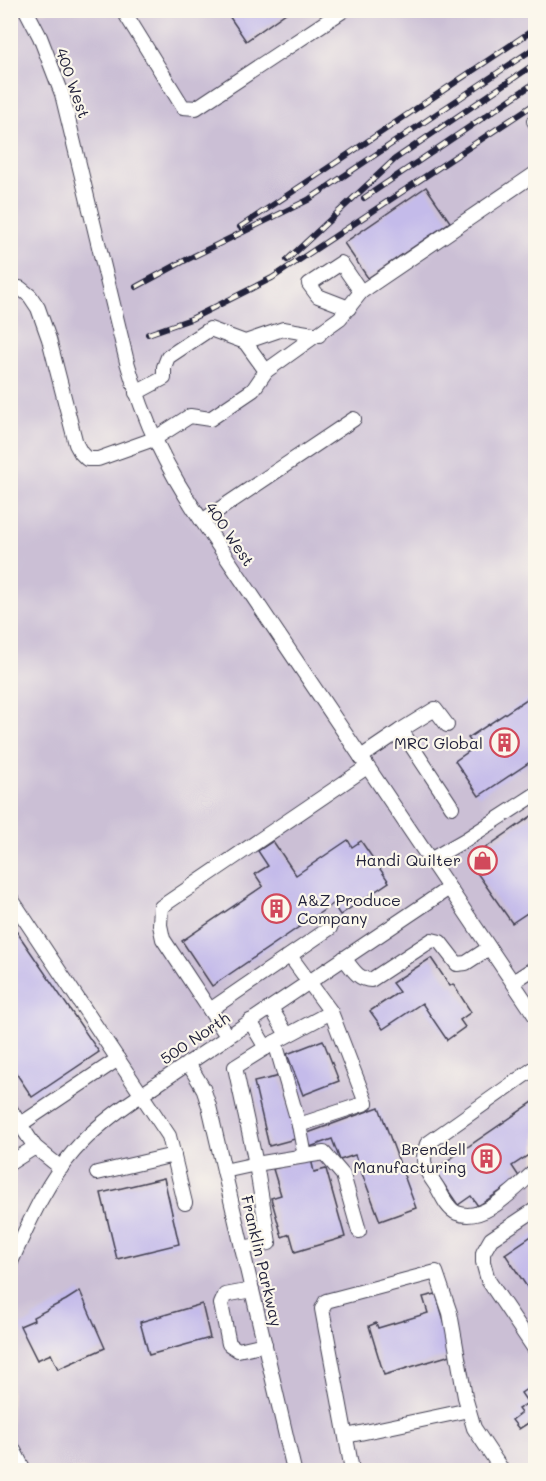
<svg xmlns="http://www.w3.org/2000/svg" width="546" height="1481" font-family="Mali,sans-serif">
<rect width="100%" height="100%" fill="#fbf7ec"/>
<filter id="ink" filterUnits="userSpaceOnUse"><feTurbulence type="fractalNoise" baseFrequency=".0167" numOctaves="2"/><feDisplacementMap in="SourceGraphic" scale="12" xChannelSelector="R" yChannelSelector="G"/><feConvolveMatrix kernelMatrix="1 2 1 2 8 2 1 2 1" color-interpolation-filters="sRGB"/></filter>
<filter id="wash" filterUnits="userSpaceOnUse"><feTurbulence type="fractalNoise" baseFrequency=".008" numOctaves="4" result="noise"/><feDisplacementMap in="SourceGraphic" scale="24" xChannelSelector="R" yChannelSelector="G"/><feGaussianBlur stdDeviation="1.35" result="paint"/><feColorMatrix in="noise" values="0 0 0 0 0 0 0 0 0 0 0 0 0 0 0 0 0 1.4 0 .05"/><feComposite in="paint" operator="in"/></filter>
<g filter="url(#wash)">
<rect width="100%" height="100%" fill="#f6e6cf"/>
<rect fill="#cbbfd5" x="11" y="11" width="524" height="1459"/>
<g id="blocks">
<g fill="#c4bbea">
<polygon points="225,10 290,10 246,41"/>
<polygon points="426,187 450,222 368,278 344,243"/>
<polygon points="536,693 536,758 479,796 455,761 475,747 468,738"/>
<polygon points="536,813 536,907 512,923 468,860"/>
<polygon points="348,840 352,847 361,841 389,882 340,915 333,904 212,986 182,941 263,886 255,874 268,866 258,851 273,841 296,875"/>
<polygon points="10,922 99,1052 32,1097 10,1064"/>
<polygon points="431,958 450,986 453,984 471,1012 460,1020 465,1027 447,1040 422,1003 383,1029 370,1011 399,992 392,983"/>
<polygon points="323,1040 339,1081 303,1095 287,1054"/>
<polygon points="280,1076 295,1139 269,1146 254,1082"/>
<polygon points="536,1100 536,1150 512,1166 520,1178 478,1206 471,1196 458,1205 434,1170"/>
<polygon points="379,1107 416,1208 380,1221 355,1155 340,1160 332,1139 310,1147 305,1134"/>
<polygon points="10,1116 20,1130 10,1136"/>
<polygon points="311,1159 314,1172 326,1169 345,1237 295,1252 290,1234 282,1237 271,1198 281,1195 273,1169"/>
<polygon points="164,1178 179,1244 117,1259 101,1193"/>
<polygon points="536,1233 536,1290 531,1293 505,1254"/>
<polygon points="80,1291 105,1348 58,1369 51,1354 37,1360 20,1326 34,1320 33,1317 66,1300"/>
<polygon points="436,1294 454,1354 384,1375 369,1326 376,1323 378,1328 428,1313 423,1297"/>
<polygon points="202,1304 210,1338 149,1355 140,1322"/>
<polygon points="536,1383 536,1418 519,1429 512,1420 521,1413 518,1409 528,1403 521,1393"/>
</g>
</g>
</g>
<g filter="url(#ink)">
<use href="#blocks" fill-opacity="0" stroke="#423f51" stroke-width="1.5"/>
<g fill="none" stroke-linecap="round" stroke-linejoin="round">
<defs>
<g id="minor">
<path d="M26,10L40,37L62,94L127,362C145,424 166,468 202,521L536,1017"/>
<polyline points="123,10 183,107 196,108 344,10"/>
<polyline points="534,121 536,123"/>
<polyline points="10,286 20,288 30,296 38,308 49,339 76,444 81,453 87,459 98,459 154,439 190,416 210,419 253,390 266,371 340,318 361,292 536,173"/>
<polyline points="349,308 318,296 309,284 341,263 361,292"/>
<polyline points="245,342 266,371"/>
<polyline points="136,393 164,378 164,367 168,357 210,329 245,342 283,329 319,335"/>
<polyline points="202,521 354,419"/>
<polyline points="401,730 435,709 447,725"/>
<polyline points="361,757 401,730 452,807"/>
<polyline points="430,860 465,840 536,794"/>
<polyline points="10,897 169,1136 185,1203"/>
<polyline points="290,956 331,1012 366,1103 299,1125 275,1042 331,1012"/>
<path d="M344,958C352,968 358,980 371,980L432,940L440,942L457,964L466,963L489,948"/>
<polyline points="513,982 536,967"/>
<polyline points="271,1008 287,1035"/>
<polyline points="210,1010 330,928"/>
<polyline points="250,1021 266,1048"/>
<polyline points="227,1036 163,939 160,925 161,907 367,767"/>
<polyline points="275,1042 235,1067 256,1164 324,1153 343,1175 359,1231"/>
<polyline points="188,1063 203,1088 209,1106 294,1470"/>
<path d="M536,1067L427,1144C420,1164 426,1171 437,1187C442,1195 447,1209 457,1213C485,1224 517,1186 536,1170"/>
<polyline points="10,1109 35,1147 61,1168"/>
<polyline points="21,1124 118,1059"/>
<polyline points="299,1125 305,1156"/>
<polyline points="10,1163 35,1147"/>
<polyline points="224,1171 256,1164 269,1243 242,1248"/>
<polyline points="97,1173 174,1155"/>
<polyline points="536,1209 491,1239 483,1253 483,1262 488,1280 536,1351"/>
<path d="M10,1264C28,1225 45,1184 74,1151C93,1129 117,1111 141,1095L449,888"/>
<polyline points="252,1290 225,1295 221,1304 229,1344 238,1350 265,1344"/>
<polyline points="346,1436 469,1410"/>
<polyline points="10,1443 24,1470"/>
<polyline points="352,1470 322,1309 326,1301 436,1272 450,1313 465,1397 474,1428 502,1470"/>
</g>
</defs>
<use href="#minor" stroke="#423f51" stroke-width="16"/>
<use href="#minor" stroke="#fff" stroke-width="14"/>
<defs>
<g id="rail">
<polyline points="364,198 536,82"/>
<polyline points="240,227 536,28"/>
<polyline points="287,260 395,159 536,63"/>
<polyline points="136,287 184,261 308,200 536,47"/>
<polyline points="148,334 191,319 272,278 536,103"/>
</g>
</defs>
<use href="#rail" stroke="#22223b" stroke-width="6"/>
<use href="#rail" stroke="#fbf7ec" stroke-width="4" stroke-dasharray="11" stroke-linecap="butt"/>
</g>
</g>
<defs>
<symbol id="building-ring" viewBox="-11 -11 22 22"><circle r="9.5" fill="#fbf7ec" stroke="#d1495b" stroke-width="1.5"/><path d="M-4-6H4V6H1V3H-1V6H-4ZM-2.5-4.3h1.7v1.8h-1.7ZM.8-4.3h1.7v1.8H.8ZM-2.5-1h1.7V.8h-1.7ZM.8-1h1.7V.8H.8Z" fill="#d1495b"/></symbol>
<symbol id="shop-ring" viewBox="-11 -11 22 22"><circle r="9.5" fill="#fbf7ec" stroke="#d1495b" stroke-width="1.5"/><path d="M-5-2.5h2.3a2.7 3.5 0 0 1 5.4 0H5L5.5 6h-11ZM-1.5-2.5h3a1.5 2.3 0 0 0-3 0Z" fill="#d1495b"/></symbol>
</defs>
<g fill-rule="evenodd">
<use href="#building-ring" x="488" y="726" width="33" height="33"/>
<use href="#shop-ring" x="466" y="844" width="33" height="33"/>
<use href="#building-ring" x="260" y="892" width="33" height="33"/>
<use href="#building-ring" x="470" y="1142" width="33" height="33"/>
</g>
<g text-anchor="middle" stroke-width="4.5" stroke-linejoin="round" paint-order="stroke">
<g font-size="16" fill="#22223b" stroke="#fbf7ec">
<text transform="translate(73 83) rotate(71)" y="6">400 West</text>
<text transform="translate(230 534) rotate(56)" y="6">400 West</text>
<text transform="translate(195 1038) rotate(-34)" y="6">500 North</text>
<text transform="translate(262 1261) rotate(77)" y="6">Franklin Parkway</text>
</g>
<g font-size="16" fill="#22223b" stroke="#fbf7ec" text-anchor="end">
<text x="483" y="749">MRC Global</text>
<text x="461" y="866">Handi Quilter</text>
<text x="297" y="906" text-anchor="start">A&amp;Z Produce<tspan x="297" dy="18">Company</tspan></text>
<text x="466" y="1155">Brendell<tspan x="466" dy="18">Manufacturing</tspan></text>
</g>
</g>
<rect width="546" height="1481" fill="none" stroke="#fbf7ec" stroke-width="36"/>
</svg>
